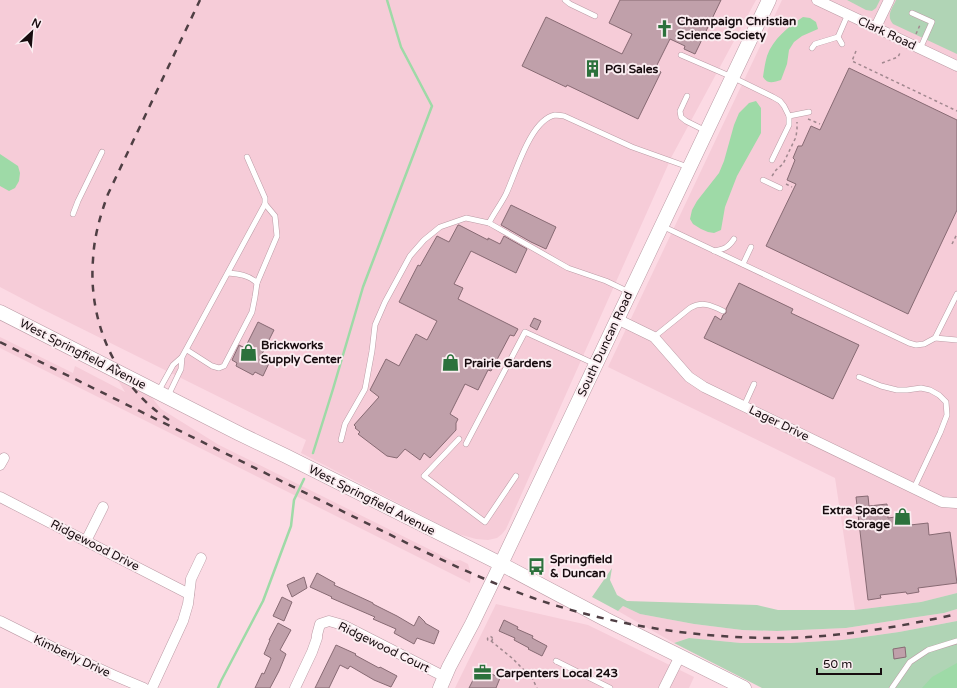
<svg xmlns="http://www.w3.org/2000/svg" width="957" height="688" font-family="'Varela Round',sans-serif">
<rect width="100%" height="100%" fill="#fcdae4"/>
<g fill="#f6ccd8">
<polygon points="0,0 756,0 672,156 506,529 502,534 497,538 488,540 476,539 458,534 301,453 306,440 40,308 0,287"/>
<polygon points="782,0 957,0 957,593 921,602 855,610 835,478 608,367"/>
<polygon points="0,337 73,373 75,366 125,392 116,377 150,395 161,409 219,445 453,561 460,560 468,564 471,575 470,583 0,348"/>
<polygon points="496,604 588,625 694,677 689,688 455,688"/>
<polygon points="623,606 640,614 694,624 742,630 777,631 846,628 917,617 944,613 957,609 957,621 899,632 842,640 791,643 741,643 689,638 674,643 618,611"/>
</g>
<g fill="#b0d4b5">
<polygon points="847,0 880,0 876,8 872,11 866,10"/>
<path d="M896,0H957V54L893,24C886,15 892,9 896,0Z"/>
<polygon points="612,568 610,580 617,595 627,601 757,605 778,610 855,610 921,602 957,593 957,609 944,613 917,617 846,628 777,631 742,630 694,624 640,614 623,606 618,611 592,597"/>
<polygon points="957,621 957,688 762,688 674,643 689,638 741,643 791,643 842,640 899,632"/>
</g>
<g fill="#9edaa7">
<path d="M803,17L810,18L816,22L818,29L802,36L794,42L789,50L787,64L781,80C774,82 768,85 763,77C764,70 765,63 767,56C773,39 788,27 803,17Z"/>
<polygon points="756,101 761,108 761,133 737,176 725,207 721,230 714,233 708,232 701,229 693,224 690,219 692,210 697,201 719,173 724,161 734,125 739,113 749,103"/>
<polygon points="0,154 18,166 20,173 19,181 15,188 9,191 0,186"/>
<polygon points="957,663 957,688 922,688 932,677"/>
</g>
<g fill="none" stroke-linecap="round" stroke-linejoin="round">
<g stroke="#9edaa7" stroke-width="2.5">
<polyline points="313,453 333,389 363,287 432,106 401,47 387,0"/>
<polyline points="218,688 221,681 263,601 291,526 294,500 304,479"/>
</g>
</g>
<g fill="#c0a0aa" stroke="#876a73">
<polygon points="620,0 721,0 695,54 684,49 685,46 670,39 655,69 661,72 638,119 567,85 566,87 522,66 546,17 622,54 632,34 609,23"/>
<polygon points="849,68 957,120 957,210 908,314 766,246 796,184 787,180 795,160 793,158 798,146 802,146 811,126 820,130"/>
<polygon points="511,205 556,227 546,249 531,242 501,225"/>
<polygon points="458,225 459,225 488,240 488,238 500,244 504,236 527,249 516,273 471,251 454,284 463,288 458,299 518,329 514,336 510,335 491,371 488,370 478,390 465,384 450,414 458,419 456,423 456,430 430,458 424,453 420,460 405,449 397,458 387,456 358,434 360,432 355,428 356,427 354,425 379,397 370,390 386,359 399,366 416,334 427,340 437,321 399,302 418,265 420,266 437,236 449,242"/>
<polygon points="739,283 793,309 791,313 859,345 833,399 704,338 715,316 721,320 723,315 726,313 726,309"/>
<polygon points="534,318 541,321 537,330 530,326"/>
<polygon points="258,322 274,330 261,356 270,361 263,376 255,372 253,375 236,366 237,363 232,360 239,345 245,348"/>
<polygon points="868,496 869,506 887,504 888,518 909,515 910,525 928,523 929,535 950,532 957,583 918,588 919,592 907,594 906,592 880,595 881,598 868,600 856,497"/>
<polygon points="317,573 335,583 334,585 373,603 373,604 397,616 414,626 419,616 425,622 425,623 439,631 434,644 417,638 414,644 394,633 396,629 373,619 375,617 331,598 332,597 310,587"/>
<polygon points="304,577 307,588 292,597 287,585"/>
<polygon points="282,597 292,602 284,621 273,616"/>
<polygon points="504,620 518,627 517,629 533,636 532,638 547,646 542,656 528,649 529,648 514,640 515,638 499,631"/>
<polygon points="278,623 291,630 280,650 286,654 279,671 270,688 255,688 262,673 264,674 271,658 264,654 270,640 269,640"/>
<polygon points="336,645 356,654 355,655 379,668 380,667 397,676 391,687 374,680 350,666 348,669 340,665 329,688 315,688"/>
<polygon points="905,647 906,657 894,659 893,649"/>
<polygon points="479,668 500,678 496,688 469,688"/>
</g>
<g fill="none" stroke-linecap="round" stroke-linejoin="round">
<defs>
<g id="service">
<polyline points="565,0 570,4 595,16"/>
<polyline points="912,13 932,22 920,49"/>
<polyline points="842,44 838,37 848,14"/>
<polyline points="812,48 815,44 838,37"/>
<polyline points="681,55 732,77 773,97 780,101 784,106 789,116 789,125 772,160"/>
<polyline points="687,96 680,111 681,117 686,121 706,131"/>
<polyline points="789,116 809,112"/>
<polyline points="763,180 780,188"/>
<polyline points="73,214 78,201 102,152"/>
<path d="M489,223C494,213 501,204 506,194C516,173 530,120 555,115C558,115 562,116 564,116L632,147L688,167"/>
<polyline points="662,226 909,343 916,345 924,344 935,338 957,294"/>
<path d="M714,251C724,249 728,248 734,239"/>
<polyline points="743,264 751,247"/>
<polyline points="257,283 277,236 275,216 265,204"/>
<path d="M654,337L690,308C702,301 711,305 723,311"/>
<polyline points="935,338 957,340"/>
<path d="M187,350L212,366L219,368L224,366L252,312L255,297L257,283C249,275 239,274 228,273"/>
<polyline points="859,377 881,386 897,390 907,390 921,388 930,390 939,395 946,402 947,415 940,433 914,488"/>
<polyline points="158,392 173,365 182,357"/>
<polyline points="168,396 181,369 182,357 265,204 265,198 247,157"/>
<polyline points="744,406 754,384"/>
<polyline points="459,439 424,476 485,522 516,476"/>
<polyline points="341,440 345,424 365,389 372,351 375,325 385,302 410,256 424,240 440,227 466,218 489,223 568,268 606,281 629,292"/>
<polyline points="466,444 525,332 595,364"/>
<polyline points="556,661 610,688"/>
<polyline points="892,688 910,662 928,650 957,641"/>
</g>
<g id="minor">
<polyline points="817,0 957,66"/>
<polyline points="876,27 889,0"/>
<polyline points="617,319 654,337 689,377 704,387 942,502 956,503"/>
<polyline points="0,465 4,458"/>
<polyline points="0,497 189,594"/>
<polyline points="86,541 103,507"/>
<polyline points="0,621 54,648 113,675 144,688"/>
<polyline points="152,688 183,621 188,604 191,579 201,558"/>
<polyline points="295,688 312,652 317,638 317,635 320,624 329,621 343,625 445,677"/>
<polyline points="664,688 680,656"/>
</g>
<g id="secondary">
<polyline points="0,312 240,434 286,456 501,564 605,619 744,688"/>
<polyline points="440,688 449,667 472,624 501,564 769,0"/>
</g>
</defs>
<use href="#service" stroke="#bb9ba5" stroke-width="6"/>
<use href="#minor" stroke="#bb9ba5" stroke-width="11"/>
<use href="#secondary" stroke="#bb9ba5" stroke-width="15"/>
<g stroke="#a1888f" stroke-width="1.5" stroke-dasharray="3 3" stroke-linecap="butt">
<polyline points="916,34 920,25"/>
<polyline points="856,51 852,61 957,111"/>
<polyline points="882,63 898,57 900,53"/>
<polyline points="808,119 820,124"/>
<polyline points="772,176 776,170 783,164 796,137 797,129 797,122"/>
<polyline points="786,184 792,187"/>
<polyline points="952,244 957,234"/>
<circle cx="490" cy="639" r="2.5"/>
<polyline points="491,641 512,658 532,678 537,688"/>
</g>
<use href="#service" stroke="#fff" stroke-width="5"/>
<use href="#minor" stroke="#fff" stroke-width="10"/>
<use href="#secondary" stroke="#fff" stroke-width="14"/>
<g stroke="#4f3f44" stroke-width="2.5" stroke-dasharray="7 7" stroke-linecap="butt">
<path d="M0,342L419,549C459,568 498,586 539,600C621,628 721,642 808,637C858,634 908,625 957,614"/>
<path d="M169,420C116,386 88,322 93,260C94,237 100,216 108,194L200,0"/>
</g>
</g>
<defs>
<symbol id="church-bare" viewBox="-9 -9 18 18"><path d="M-1.2-6h2.4v3.5h3.3v2.4h-3.3V6h-2.4V-.1h-3.3v-2.4h3.3Z" fill="#2c713c" stroke="#fbedf1" stroke-width="2.5" paint-order="stroke"/></symbol>
<symbol id="building-bare" viewBox="-9 -9 18 18"><path d="M-4-6H4V6H1V3H-1V6H-4ZM-2.5-4.3h1.7v1.8h-1.7ZM.8-4.3h1.7v1.8H.8ZM-2.5-1h1.7V.8h-1.7ZM.8-1h1.7V.8H.8Z" fill="#2c713c" stroke="#fbedf1" stroke-width="2.5" paint-order="stroke"/></symbol>
<symbol id="shop-bare" viewBox="-9 -9 18 18"><path d="M-5-2.5h2.3a2.7 3.5 0 0 1 5.4 0H5L5.5 6h-11ZM-1.5-2.5h3a1.5 2.3 0 0 0-3 0Z" fill="#2c713c" stroke="#fbedf1" stroke-width="2.5" paint-order="stroke"/></symbol>
<symbol id="bus-bare" viewBox="-9 -9 18 18"><path d="M-5-6H5V4H4V6H2V4H-2V6H-4V4H-5ZM-3.5-4V0h7V-4ZM-3.5 1.2v1.5H-2V1.2ZM2 1.2v1.5H3.5V1.2Z" fill="#2c713c" stroke="#fbedf1" stroke-width="2.5" paint-order="stroke"/></symbol>
<symbol id="office-bare" viewBox="-9 -9 18 18"><path d="M-6-3h4V-5.5h4V-3h4V5H-6ZM-1-4.5V-3h2v-1.5ZM-6 0V1H6V0Z" fill="#2c713c" stroke="#fbedf1" stroke-width="2.5" paint-order="stroke"/></symbol>
</defs>
<g fill-rule="evenodd">
<use href="#church-bare" x="652" y="16" width="25" height="25"/>
<use href="#building-bare" x="580" y="56" width="25" height="25"/>
<use href="#shop-bare" x="236" y="340" width="25" height="25"/>
<use href="#shop-bare" x="438" y="350" width="25" height="25"/>
<use href="#shop-bare" x="890" y="504" width="25" height="25"/>
<use href="#bus-bare" x="524" y="554" width="25" height="25"/>
<use href="#office-bare" x="470" y="660" width="25" height="25"/>
</g>
<g text-anchor="middle" stroke-width="4" stroke-linejoin="round" paint-order="stroke">
<g font-size="12" font-weight="bold" fill="#170c0f" stroke="#fbedf1" text-anchor="start">
<text x="677" y="25">Champaign Christian<tspan x="677" dy="14">Science Society</tspan></text>
<text x="605" y="73">PGI Sales</text>
<text x="261" y="349">Brickworks<tspan x="261" dy="14">Supply Center</tspan></text>
<text x="464" y="367">Prairie Gardens</text>
<text x="890" y="514" text-anchor="end">Extra Space<tspan x="890" dy="14">Storage</tspan></text>
<text x="550" y="563">Springfield<tspan x="550" dy="14">&amp; Duncan</tspan></text>
<text x="496" y="677">Carpenters Local 243</text>
</g>
<g font-size="12" fill="#170c0f" stroke="#fbedf1">
<text transform="translate(887 33) rotate(25)" y="4">Clark Road</text>
<text transform="translate(605 344) rotate(-65)" y="4">South Duncan Road</text>
<text transform="translate(83 354) rotate(27)" y="4">West Springfield Avenue</text>
<text transform="translate(779 423) rotate(26)" y="4">Lager Drive</text>
<text transform="translate(372 500) rotate(27)" y="4">West Springfield Avenue</text>
<text transform="translate(95 545) rotate(27)" y="4">Ridgewood Drive</text>
<text transform="translate(384 647) rotate(26)" y="4">Ridgewood Court</text>
<text transform="translate(72 656) rotate(25)" y="4">Kimberly Drive</text>
</g>
</g>
<g transform="translate(32 32) rotate(26)" stroke="#fbedf1" stroke-width="3" paint-order="stroke">
<path d="M0-3L7 15L0 10L-7 15Z" fill="#170c0f"/>
<text y="-6" font-size="11" font-weight="bold" text-anchor="middle" fill="#170c0f">N</text>
</g>
<path d="M817 668v6h64v-6" fill="none" stroke="#170c0f" stroke-width="2"/>
<text x="823" y="668" font-size="12" fill="#170c0f" stroke="#fbedf1" stroke-width="3" paint-order="stroke">50 m</text>
</svg>
